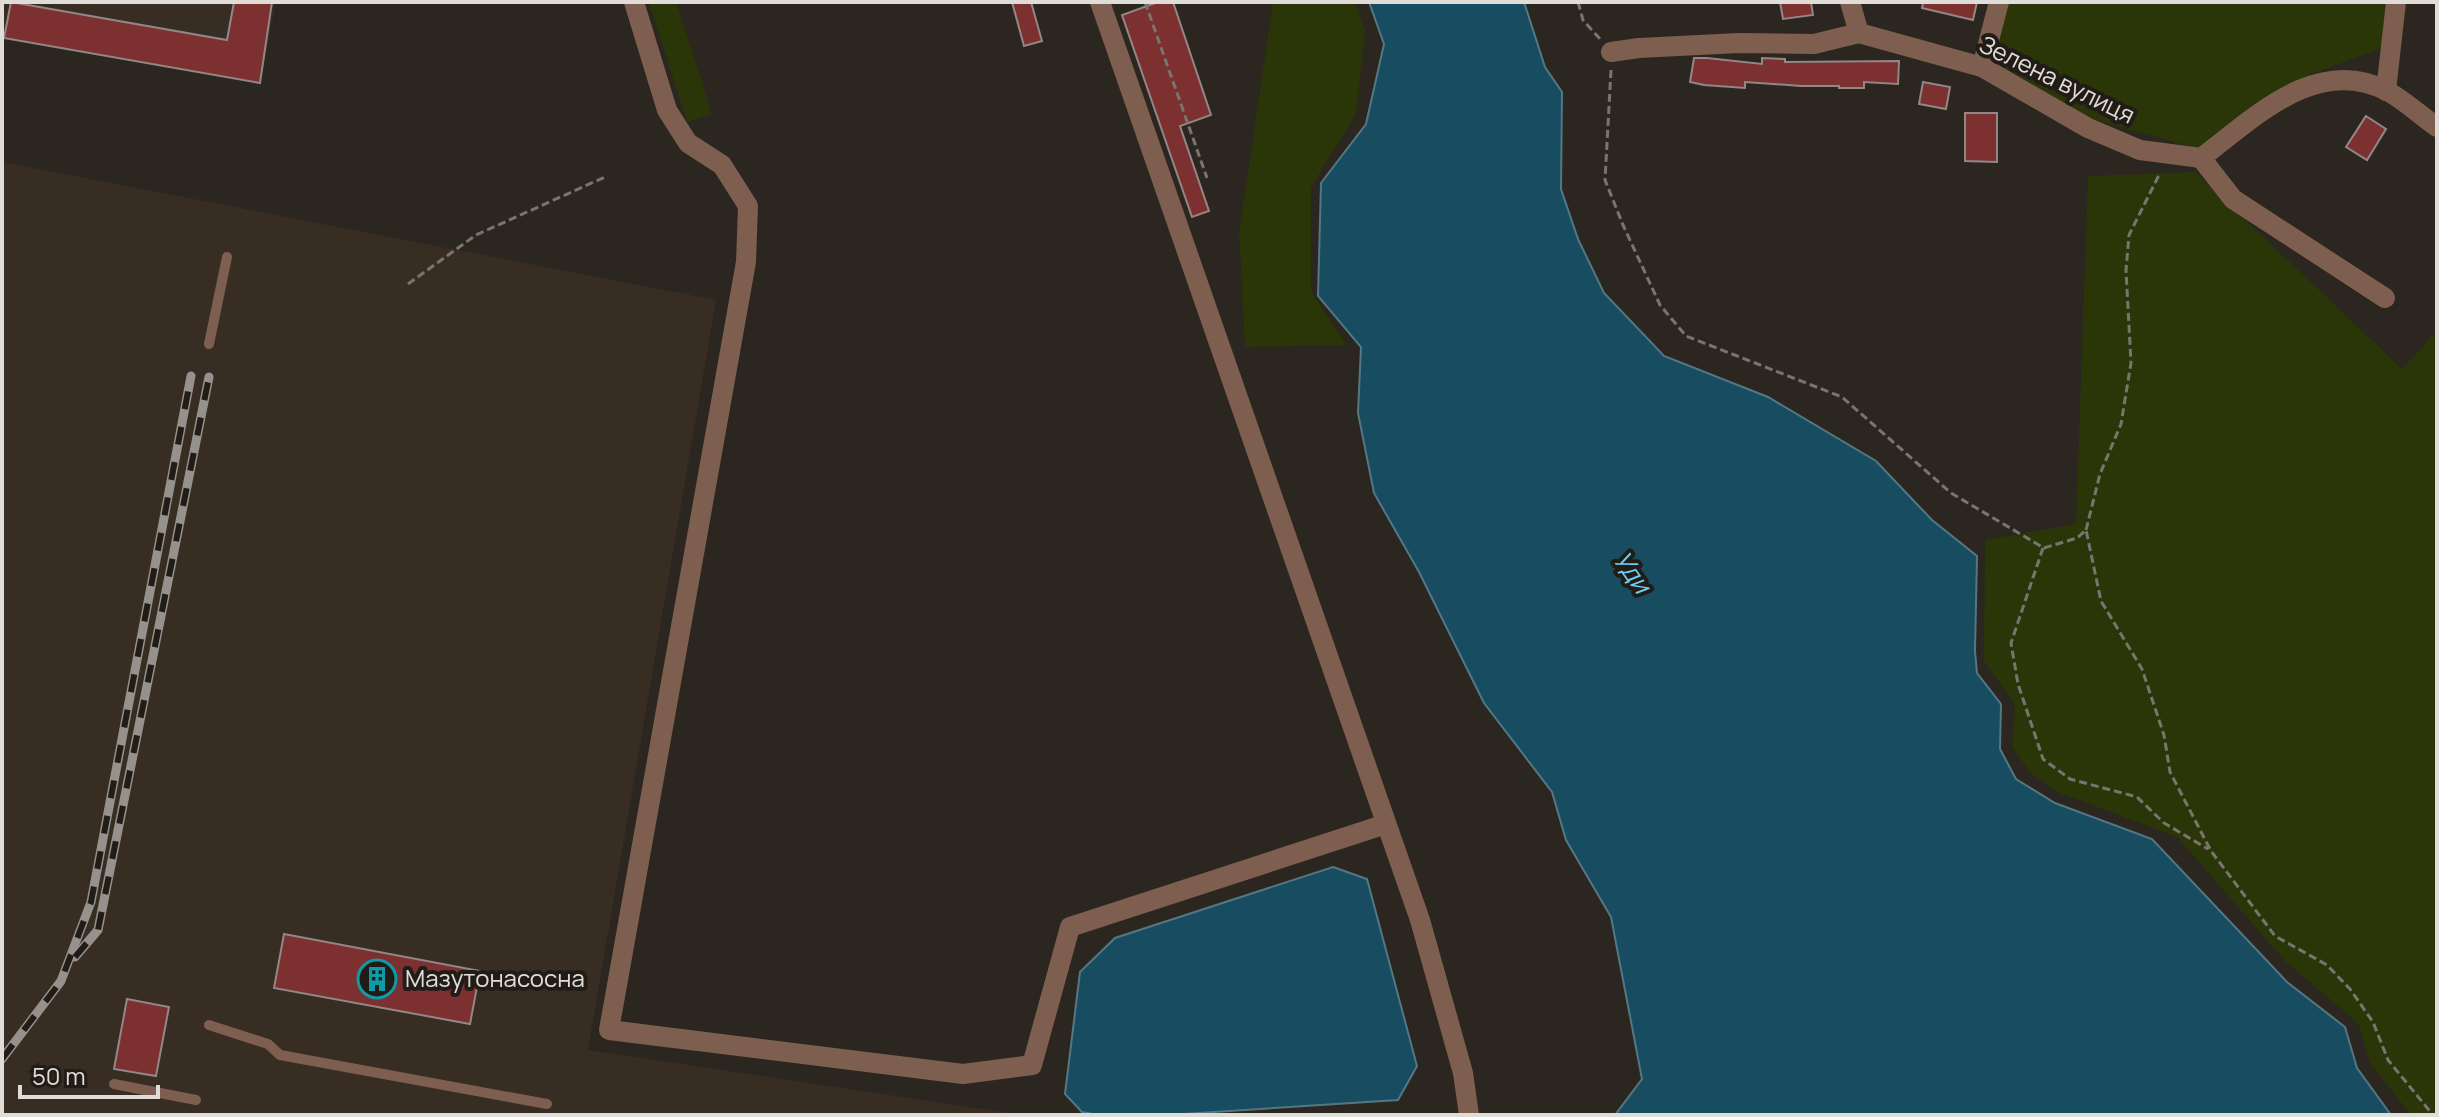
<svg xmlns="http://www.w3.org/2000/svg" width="2439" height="1117" font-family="Manrope,sans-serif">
<rect width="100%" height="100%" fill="#2b2620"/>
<g fill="#382d23">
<polygon points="2,2 276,2 260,83 2,39"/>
<polygon points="2,162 716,300 588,1050 1023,1115 2,1115"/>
</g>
<g fill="#2b3608">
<polygon points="649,2 676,2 712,114 687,122"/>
<polygon points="1273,2 1355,2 1365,32 1356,114 1311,187 1311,291 1347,345 1245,347 1239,233"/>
<polygon points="2007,2 2386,2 2382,48 2306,76 2270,96 2199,149 2089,118 1992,60"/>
<polygon points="2195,172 2402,369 2437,331 2437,1115 2411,1115 2370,1063 2358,1023 2285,961 2177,837 2060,793 2030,773 2012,746 2015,704 1984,661 1985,540 2076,524 2088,176"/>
</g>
<g fill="#184c60" stroke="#547784" stroke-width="2">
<polygon points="1369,2 1524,2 1545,67 1562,92 1561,189 1578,239 1604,293 1664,356 1768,397 1876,461 1932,520 1977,556 1975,651 1977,673 2001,704 2000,749 2016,779 2055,803 2152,839 2287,982 2345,1027 2357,1068 2391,1115 1615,1115 1642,1079 1611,917 1566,840 1552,792 1484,703 1419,572 1374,493 1358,413 1361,347 1318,296 1321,183 1366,124 1384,44"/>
<polygon points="1333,867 1367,879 1417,1066 1398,1100 1168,1115 1098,1115 1082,1112 1065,1094 1080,972 1115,938"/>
</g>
<g fill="#7c3030" stroke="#928786" stroke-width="2">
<polygon points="11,2 227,40 234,2 272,2 260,83 4,38"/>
<polygon points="1012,2 1031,2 1042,41 1024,46"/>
<polygon points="1158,2 1173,2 1211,115 1180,126 1209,211 1192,217 1122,15"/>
<polygon points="1780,2 1811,2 1813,15 1783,19"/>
<polygon points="1923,2 1977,2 1973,20 1922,8"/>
<polygon points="1694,58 1707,58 1762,64 1762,58 1785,59 1785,62 1899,61 1898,84 1864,82 1864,88 1839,88 1839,86 1801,86 1745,82 1745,88 1704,85 1690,82"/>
<polygon points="1923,82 1950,87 1946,109 1919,104"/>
<polygon points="1965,113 1997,113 1997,162 1965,161"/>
<polygon points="2366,116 2386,129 2367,160 2346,147"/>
<polygon points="284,934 480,971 470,1024 274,988"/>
<polygon points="127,999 169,1007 156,1076 114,1069"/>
</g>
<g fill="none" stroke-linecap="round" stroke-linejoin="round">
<g stroke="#79746f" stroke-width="3" stroke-dasharray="8 4" stroke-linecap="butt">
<polyline points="1145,2 1207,178"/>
<polyline points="1578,2 1583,20 1600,39"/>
<polyline points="1611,70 1605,180 1623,225 1660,305 1686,336 1842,397 1951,493 2044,548 2077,538 2086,530 2101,601 2142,669 2164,735 2170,772 2211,851 2275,936 2327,965 2350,989 2373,1022 2388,1060 2433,1115"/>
<polyline points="408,284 476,235 605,177"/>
<polyline points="2086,530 2100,474 2121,424 2131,363 2126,270 2129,235 2160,173"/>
<polyline points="2043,548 2011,643 2018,684 2043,759 2070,779 2137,797 2164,823 2208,849"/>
</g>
<g stroke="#7e5e4f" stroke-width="10">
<polyline points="209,344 227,257"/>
<polyline points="209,1025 268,1044 280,1055 547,1104"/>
<polyline points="114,1084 196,1100"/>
</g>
<g stroke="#7e5e4f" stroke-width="20">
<polyline points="634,2 667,110 688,143 722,165 748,206 746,262 609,1030 963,1074 1032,1065 1070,927 1386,824"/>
<polyline points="1100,2 1420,920 1463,1073 1469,1115"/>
<polyline points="1850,2 1859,33"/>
<path d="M1611,52L1639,48L1739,43L1814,44L1859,33L1982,67L2088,128L2140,150L2201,158C2253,119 2316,54 2387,91C2404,100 2421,116 2437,127"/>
<polyline points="1982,67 1999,2"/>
<polyline points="2386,91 2396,2"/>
<polyline points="2201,158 2233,199 2385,298"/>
</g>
<defs>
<g id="rail">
<polyline points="75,957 98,930 209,377"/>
<polyline points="2,1059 61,981 91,902 191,376"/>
</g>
</defs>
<use href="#rail" stroke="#96918c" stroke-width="9"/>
<use href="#rail" stroke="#221c16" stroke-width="6" stroke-dasharray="18" stroke-linecap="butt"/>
</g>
<defs>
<symbol id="building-ring" viewBox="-11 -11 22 22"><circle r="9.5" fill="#221c16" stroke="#0f9aa8" stroke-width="1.5"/><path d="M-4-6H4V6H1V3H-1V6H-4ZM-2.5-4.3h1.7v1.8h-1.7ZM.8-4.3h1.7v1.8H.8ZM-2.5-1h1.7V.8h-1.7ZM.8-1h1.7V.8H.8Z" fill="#0f9aa8"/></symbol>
</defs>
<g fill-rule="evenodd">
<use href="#building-ring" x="355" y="957" width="44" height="44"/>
</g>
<g text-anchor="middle" stroke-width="8" stroke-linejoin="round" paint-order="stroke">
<g font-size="24" fill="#e0dcd8" stroke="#221c16">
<text transform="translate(2057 80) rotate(26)" y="8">Зелена вулиця</text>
</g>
<g font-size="24" fill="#e0dcd8" stroke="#221c16" text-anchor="start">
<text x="405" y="987">Мазутонасосна</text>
</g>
<g font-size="26" font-style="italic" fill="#6dd0f8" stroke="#221c16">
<text transform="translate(1632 572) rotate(55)" y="9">Уди</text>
</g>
</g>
<rect width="2439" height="1117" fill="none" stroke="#e0dcd8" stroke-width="8"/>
<path d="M20 1085v12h138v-12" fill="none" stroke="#e0dcd8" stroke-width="4"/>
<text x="32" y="1085" font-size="24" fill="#e0dcd8" stroke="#221c16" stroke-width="6" paint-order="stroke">50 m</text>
</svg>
